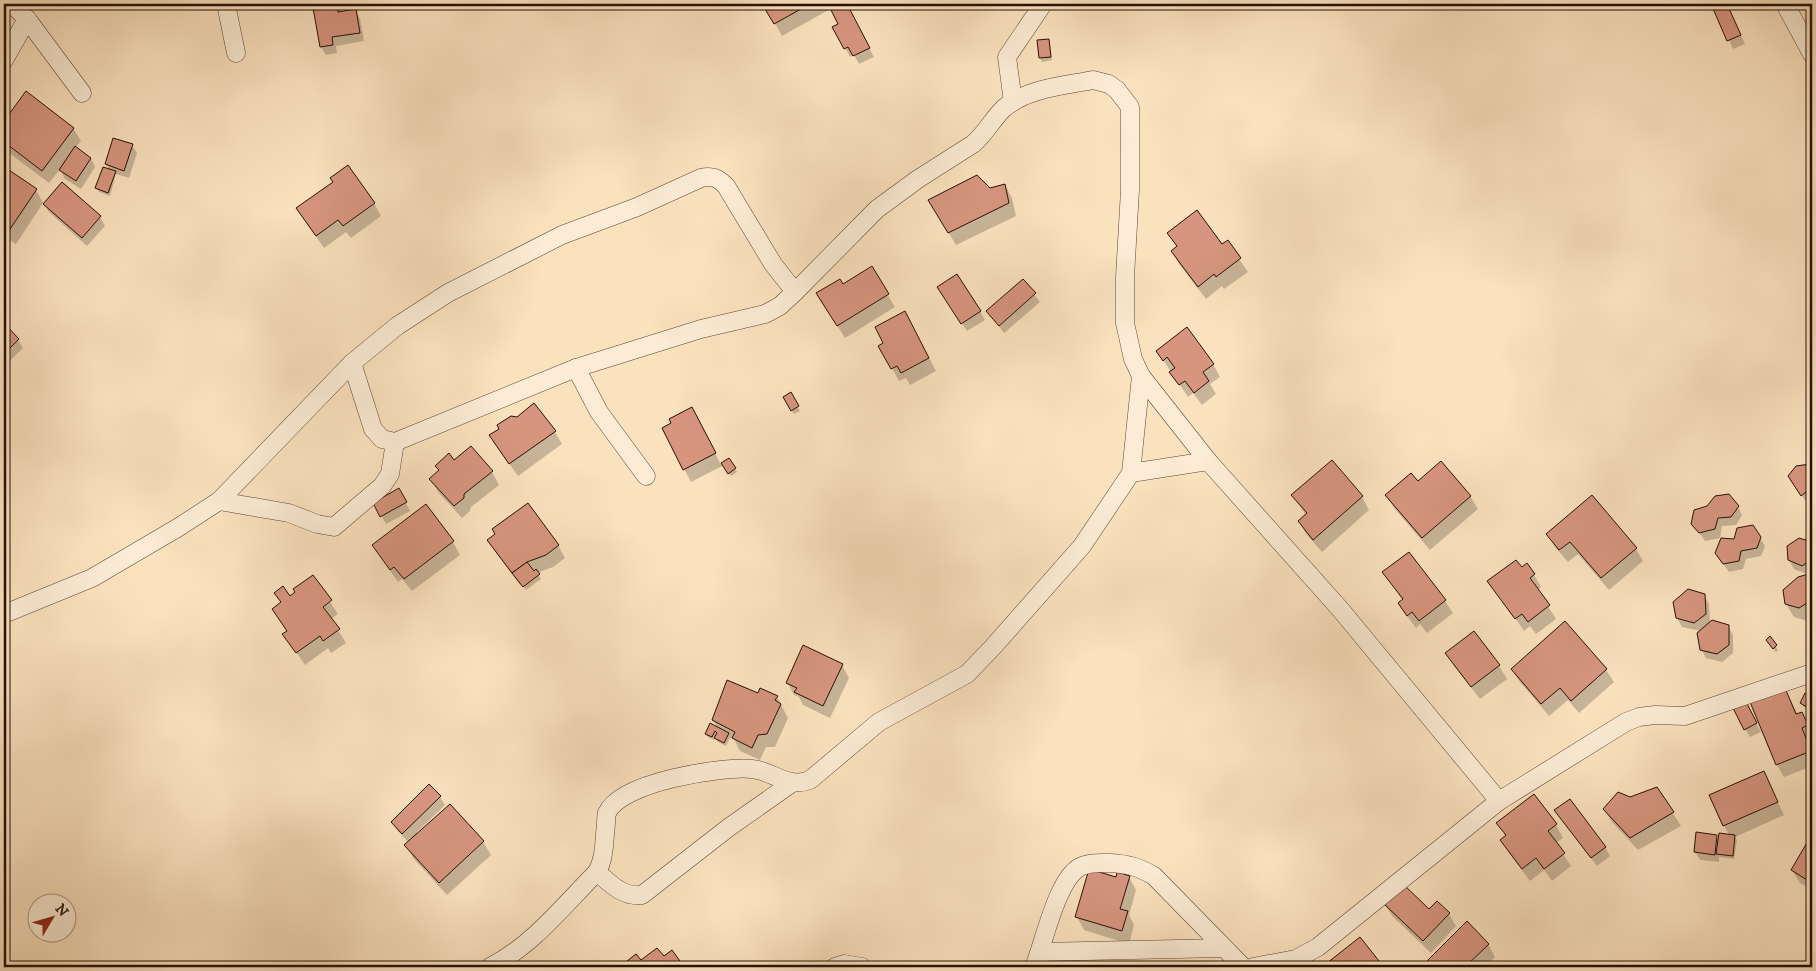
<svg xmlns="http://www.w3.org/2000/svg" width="1816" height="971" font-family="'IM FELL DW Pica',serif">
<rect width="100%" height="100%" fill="#fbe2bf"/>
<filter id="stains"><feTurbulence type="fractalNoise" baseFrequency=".004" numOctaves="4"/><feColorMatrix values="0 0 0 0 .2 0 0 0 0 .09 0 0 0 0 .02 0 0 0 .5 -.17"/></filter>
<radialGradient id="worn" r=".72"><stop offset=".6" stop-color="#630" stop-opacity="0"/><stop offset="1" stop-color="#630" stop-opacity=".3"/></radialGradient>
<g fill="#0003">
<polygon points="764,4 839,4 782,36"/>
<polygon points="1712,4 1727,4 1745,44 1733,49"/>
<polygon points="337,5 341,13 356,10 360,19 364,41 336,46 337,53 326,55 321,47"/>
<polygon points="850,13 874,57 859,64 854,55 850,57 834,27 840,24"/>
<polygon points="1048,40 1050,44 1052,60 1042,62 1040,58"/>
<polygon points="26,93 73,128 81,141 75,148 91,159 95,167 81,189 65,179 60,169 49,183 4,149 4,123"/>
<polygon points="132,145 137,153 129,178 116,174 110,196 99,192 97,188 110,171 106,164"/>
<polygon points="6,170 36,190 43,203 16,244 4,236 4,174"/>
<polygon points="62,184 100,217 105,226 87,246 49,212 44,204"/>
<polygon points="1005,185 1012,198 1016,216 956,245 930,201 989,190"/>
<polygon points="374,203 381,216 351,238 346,232 324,248 305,221"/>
<polygon points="1169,233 1222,246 1227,242 1248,272 1224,289 1222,286 1206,299 1179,264 1172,251 1177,247"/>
<polygon points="871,268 895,307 845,338 825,306 842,286"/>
<polygon points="1023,280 1040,302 1004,333 987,311"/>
<polygon points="944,296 980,311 985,320 967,331"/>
<polygon points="4,324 18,340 23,348 4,367"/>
<polygon points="912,326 936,371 910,385 906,378 899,381 880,346"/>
<polygon points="1157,351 1213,364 1220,377 1210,384 1216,394 1202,405 1193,393 1188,397"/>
<polygon points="790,394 800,411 794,414 784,397"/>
<polygon points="699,421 721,465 729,459 735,469 737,472 731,476 724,465 691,482 684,469"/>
<polygon points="555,432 562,444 518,476 498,448"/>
<polygon points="454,461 492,472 499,485 471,507 470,511 462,518 438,492 431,479 439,471 436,466"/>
<polygon points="1332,462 1362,497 1369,510 1322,552 1306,534 1299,521 1306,515 1293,496"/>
<polygon points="1812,463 1812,511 1789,476"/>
<polygon points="1418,483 1470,496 1478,509 1430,550 1394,508 1387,496"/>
<polygon points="399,490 410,511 386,524 374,503"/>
<polygon points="1738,507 1742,515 1736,525 1722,526 1720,538 1705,541 1693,523"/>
<polygon points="1548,535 1636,549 1643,561 1609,590 1578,554 1568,562 1555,547"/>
<polygon points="1760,538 1765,546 1761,556 1746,559 1743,569 1729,572 1722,562 1735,541"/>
<polygon points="1799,539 1812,543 1812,570 1807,574 1794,569 1789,560"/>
<polygon points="489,540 558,545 565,558 553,567 537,573 541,579 526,590 522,584 520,585 496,553"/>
<polygon points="453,542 460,555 412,591 402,579 398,582 373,546"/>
<polygon points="1409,554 1445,601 1453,613 1427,633 1420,624 1416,628 1407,616 1399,603 1403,601 1384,573"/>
<polygon points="1521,569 1534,575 1541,587 1538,590 1556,619 1536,634 1530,626 1524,631 1489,581"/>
<polygon points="1812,575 1812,617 1807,621 1794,617 1786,604"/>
<polygon points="313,576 338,614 331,619 346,643 331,653 328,648 305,665 284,634 288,632 273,609 281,603 275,593 290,597"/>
<polygon points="1704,595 1709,604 1710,623 1728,626 1733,635 1733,653 1722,662 1706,658 1701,649 1701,631 1682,627 1677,618"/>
<polygon points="1474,633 1499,666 1507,679 1480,699 1454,666 1447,653"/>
<polygon points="1770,638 1778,650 1776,652 1769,644"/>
<polygon points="842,665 849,678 830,718 803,705 799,697 794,695 787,682"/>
<polygon points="1512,670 1606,670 1614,682 1579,713 1568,700 1549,716 1520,682"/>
<polygon points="1785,689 1798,715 1801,713 1812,734 1812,739 1808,741 1812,751 1812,766 1784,777 1777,765 1752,702"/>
<polygon points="759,694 777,697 788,718 775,747 766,747 760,760 740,751 734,739 730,738 726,746 718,742 715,737 714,740 708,737 706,734 719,730 713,720"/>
<polygon points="1806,695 1812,698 1812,712 1804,707 1801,703"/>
<polygon points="1748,707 1761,732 1750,737 1745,729"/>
<polygon points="1764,773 1784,815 1735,837 1737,840 1734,859 1719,857 1719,862 1700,860 1695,852 1716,836 1719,841 1729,835 1724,825"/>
<polygon points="1657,788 1681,826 1638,850 1612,822 1604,809"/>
<polygon points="1534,796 1556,825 1563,838 1556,843 1571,866 1552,881 1544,870 1530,881 1509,853 1502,840 1506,837 1498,823"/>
<polygon points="440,797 445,805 417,832 419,834 450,805 483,842 491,855 447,895 413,858 406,845 409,843 397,830 392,822"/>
<polygon points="1561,819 1605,847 1610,856 1597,866"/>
<polygon points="1812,837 1812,890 1800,883 1792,870"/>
<polygon points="1129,877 1136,890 1129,915 1134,925 1129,944 1084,930 1077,917 1116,878"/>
<polygon points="1384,903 1449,914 1456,926 1431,953 1392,916"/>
<polygon points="1360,939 1383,967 1324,967"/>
<polygon points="1488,944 1495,957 1485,967 1429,967 1427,963"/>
<polygon points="663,958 679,961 683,967 624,967 623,966"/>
</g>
<g fill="#d7957f" stroke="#251005">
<polygon points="337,4 338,12 356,9 360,33 332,37 333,45 320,47 313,8"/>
<polygon points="762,4 810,4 774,24"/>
<polygon points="844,4 847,4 870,48 853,56 848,47 844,49 832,27 838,24 831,10"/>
<polygon points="1711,4 1727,4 1741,35 1727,41"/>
<polygon points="1049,39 1051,57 1039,58 1037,40"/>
<polygon points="26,91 74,128 42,171 4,142 4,121"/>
<polygon points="113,138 133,144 124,171 105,164"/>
<polygon points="75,146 91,158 76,181 59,170"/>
<polygon points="348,165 375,203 343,226 338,220 316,236 296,208 333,182 330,178"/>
<polygon points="103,167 116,171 108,193 95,188"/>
<polygon points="6,168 37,189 8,232 4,229 4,172"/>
<polygon points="977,175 990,188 1005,184 1009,203 948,233 928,200"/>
<polygon points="62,182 101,216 82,238 43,204"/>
<polygon points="1197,210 1222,244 1228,240 1241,258 1216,277 1214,274 1198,287 1171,251 1177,246 1167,233"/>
<polygon points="872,266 889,294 837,326 816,293 840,279 843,284"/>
<polygon points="957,274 981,311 961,324 937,287"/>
<polygon points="1023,279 1036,293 999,326 986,311"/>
<polygon points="905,311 929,358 901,373 897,366 891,369 878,346 883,343 875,327"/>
<polygon points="4,323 19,339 4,354"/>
<polygon points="1187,327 1214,364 1203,372 1209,381 1194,393 1185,381 1179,385 1169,372 1175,368 1167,357 1163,361 1156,351"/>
<polygon points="791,392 799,406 791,411 783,397"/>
<polygon points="534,403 556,431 509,464 489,435 499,429 497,425 511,416 517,417"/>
<polygon points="692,407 716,453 683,470 662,428 671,423 669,419"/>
<polygon points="471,446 493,471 464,494 464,498 454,506 429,479 439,470 435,466 449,453 454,460"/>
<polygon points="729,458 736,468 728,474 721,463"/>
<polygon points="1332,460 1363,496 1313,540 1298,521 1307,513 1291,495"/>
<polygon points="1441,461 1471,496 1422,538 1385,495 1411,473 1418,481"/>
<polygon points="1812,461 1812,512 1807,504 1811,500 1806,492 1801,496 1788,476 1796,466 1810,464"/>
<polygon points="399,488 407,502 380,517 373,503"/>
<polygon points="1729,494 1739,506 1731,517 1718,518 1715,529 1699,533 1691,524 1694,510 1707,506 1715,496"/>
<polygon points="1592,495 1637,548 1601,578 1570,542 1559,550 1546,534"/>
<polygon points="528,503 559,545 546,555 527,562 512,573 487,540 495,534 492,529"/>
<polygon points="426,504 454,541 404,579 394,567 390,570 372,545"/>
<polygon points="1753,525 1761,537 1757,548 1741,551 1739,561 1723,564 1715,553 1721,538 1734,539 1737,528"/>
<polygon points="1799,538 1812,542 1812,559 1802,566 1788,560 1787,546"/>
<polygon points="1409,552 1446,600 1419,621 1412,612 1407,616 1398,603 1403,599 1382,572"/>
<polygon points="1516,560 1522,567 1527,563 1535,574 1530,578 1550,605 1528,622 1522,614 1515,619 1487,581"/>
<polygon points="527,562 534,571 536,569 540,574 523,587 512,573"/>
<polygon points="1812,573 1812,600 1799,608 1785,604 1783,590 1798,577"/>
<polygon points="313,575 332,600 323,607 340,629 323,641 320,636 296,653 282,634 287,631 272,609 281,602 274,593 283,586 290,596 295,592 293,589"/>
<polygon points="1688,589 1705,594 1706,614 1694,623 1676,618 1673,602"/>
<polygon points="1712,620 1729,625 1729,645 1717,654 1700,650 1697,633"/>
<polygon points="1565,621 1607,669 1571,701 1560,688 1541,704 1511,669"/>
<polygon points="1474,631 1500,665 1471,687 1445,653"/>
<polygon points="1770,636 1777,645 1773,649 1766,640"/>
<polygon points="803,645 843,664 823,706 794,692 797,688 786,683"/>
<polygon points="727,680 758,693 760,688 778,696 775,700 781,704 767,734 758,735 752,748 732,738 735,732 712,720"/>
<polygon points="1785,688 1796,714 1802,712 1808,725 1802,728 1811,751 1776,765 1750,702"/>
<polygon points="1805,693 1812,697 1812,710 1800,703"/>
<polygon points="1744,698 1757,723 1744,730 1731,704"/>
<polygon points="710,723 729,733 724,743 714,738 717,733 715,731 712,737 705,734"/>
<polygon points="1764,771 1778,802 1723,826 1709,795"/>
<polygon points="429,784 441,796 402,834 391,822"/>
<polygon points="1657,787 1674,812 1630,838 1603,809 1618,792 1630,797"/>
<polygon points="1534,794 1557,824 1548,831 1565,853 1544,869 1536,858 1522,869 1500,840 1506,835 1496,823"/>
<polygon points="1570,799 1606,847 1591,858 1554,810"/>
<polygon points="450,804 484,841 439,883 404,845"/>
<polygon points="1696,832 1717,835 1715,855 1694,852"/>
<polygon points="1719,833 1735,835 1733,856 1716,854"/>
<polygon points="1812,834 1812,883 1791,870"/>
<polygon points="1089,869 1116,877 1117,872 1130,876 1120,909 1128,911 1122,931 1075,917"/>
<polygon points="1402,883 1429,909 1437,901 1450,913 1423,941 1383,903"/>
<polygon points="1467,921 1489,944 1465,967 1430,967 1425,963"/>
<polygon points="1360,937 1383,966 1382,967 1322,967"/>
<polygon points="657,948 664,956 672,950 680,961 672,967 623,967 622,965 636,954 641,960"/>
</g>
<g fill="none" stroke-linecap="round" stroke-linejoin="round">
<defs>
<g id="street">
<polyline points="12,4 27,19 82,93"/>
<polyline points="226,4 236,53"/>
<polyline points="1785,4 1812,54"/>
<polyline points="4,60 27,19"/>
<polyline points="1013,102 1007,57 1043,4"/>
<path d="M352,363L373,429L382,439L395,442L576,368L701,329L765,314L780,306L795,292L877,209L918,179L973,144C985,134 992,120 1003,109C1027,88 1063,86 1093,80L1109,84L1117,90L1130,107V190L1125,277V323L1133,359L1141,376L1208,461L1340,609L1499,801L1626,722L1639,717L1655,715L1685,716L1812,673"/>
<polyline points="576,368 599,412 646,476"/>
<polyline points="1131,473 1208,461"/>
<polyline points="219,501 289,513 317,524 334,527 382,486 390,474 395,442"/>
<path d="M4,614L92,578L179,527L219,501L352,363L397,326L448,293L562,235L637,207L701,178C712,175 718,178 726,186L773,264L795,292"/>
<path d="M597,872C611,884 622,897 642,895L728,828L792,783"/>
<polyline points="1040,952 1223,948"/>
<path d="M490,967C533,945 563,906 597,872C605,858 604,840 606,824C606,821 606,816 607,813C620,782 722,766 752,769C774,771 787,789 810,780L879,722L967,674L992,648L1082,546L1131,473L1141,376"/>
<polyline points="835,967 844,964 862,967"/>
<path d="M1034,967C1044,943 1057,879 1080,867C1089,862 1100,863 1110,863C1128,864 1139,867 1154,876L1243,967"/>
<polyline points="1253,967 1296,959 1318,947 1499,801"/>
</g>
</defs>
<use href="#street" stroke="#5a4434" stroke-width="19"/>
<use href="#street" stroke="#fcecd5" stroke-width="18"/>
</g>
<rect width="1816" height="971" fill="none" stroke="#fbe2bf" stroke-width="20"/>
<rect x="5" y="5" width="1806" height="961" fill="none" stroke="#251005" stroke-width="2.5"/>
<rect x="10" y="10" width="1796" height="951" fill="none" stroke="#251005"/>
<g transform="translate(52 918) rotate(52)"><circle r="24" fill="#fcecd5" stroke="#a69482"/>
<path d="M0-4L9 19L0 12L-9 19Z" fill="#8f2418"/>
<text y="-8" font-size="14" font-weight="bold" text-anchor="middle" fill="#251005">N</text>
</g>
<rect width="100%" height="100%" filter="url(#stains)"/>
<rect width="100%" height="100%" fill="url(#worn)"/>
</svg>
